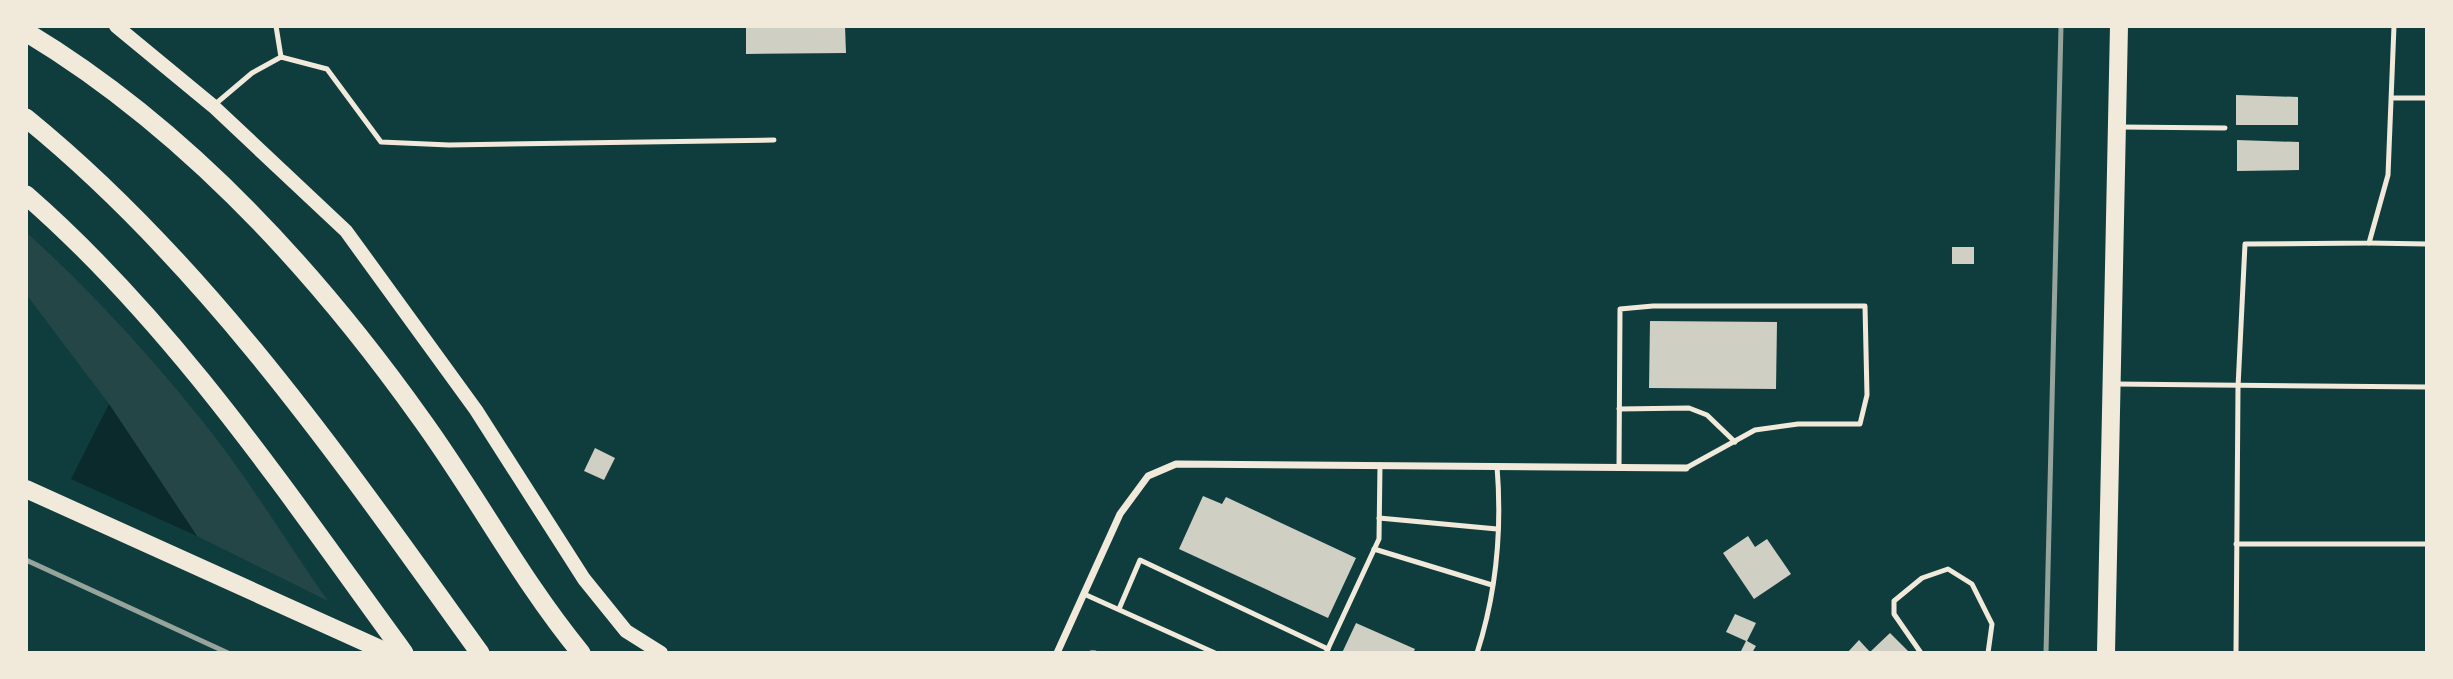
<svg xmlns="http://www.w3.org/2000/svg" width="2453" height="679" font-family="Jost,sans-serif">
<rect width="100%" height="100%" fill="#0f3d3e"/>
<path fill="#244646" d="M26,232C89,289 147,352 200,418C247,476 285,540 328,601L197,536L109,404L26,294Z"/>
<polygon fill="#0a2a2b" points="109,404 197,536 71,479"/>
<g fill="#cfcfc3">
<polygon points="746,26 845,26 846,53 746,54"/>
<polygon points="2236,95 2298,97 2298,125 2236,125"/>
<polygon points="2237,140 2299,142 2299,170 2237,171"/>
<rect x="1952" y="247" width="22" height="17"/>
<polygon points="1650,321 1777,322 1776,389 1649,388"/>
<polygon points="595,448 615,458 604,480 584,471"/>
<polygon points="1203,496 1222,504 1226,497 1356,558 1328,618 1179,549"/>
<polygon points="1748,536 1755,547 1767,539 1791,574 1754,599 1723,553"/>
<polygon points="1735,614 1756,623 1747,641 1756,646 1752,653 1740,653 1746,641 1726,632"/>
<polygon points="1356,623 1415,649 1413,653 1342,653"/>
<polygon points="1890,633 1910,653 1847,653 1859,640 1870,652"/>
</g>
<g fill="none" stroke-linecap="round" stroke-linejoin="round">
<g stroke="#f1e9da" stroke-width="5">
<polyline points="276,26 281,57"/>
<polyline points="2394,98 2427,98"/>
<polyline points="213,106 252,73 281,57 327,69 381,142 449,145 774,140"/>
<polyline points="2120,127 2225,128"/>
<polyline points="2369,243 2427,244"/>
<polyline points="2115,384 2427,387"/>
<polyline points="1619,409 1689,408 1707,415 1735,442"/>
<polyline points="1619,467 1620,309 1653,306 1865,306 1867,395 1860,424 1798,424 1755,430 1686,468"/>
<polyline points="1379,518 1497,529"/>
<polyline points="2236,544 2427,544"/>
<polyline points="1374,549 1492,585"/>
<polyline points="1084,594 1215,653"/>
<polyline points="1119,609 1140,560 1328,649"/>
<polyline points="1091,653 1095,653"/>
<polyline points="1326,653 1379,539 1380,465"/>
<path d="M1477,653C1496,594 1502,528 1497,466"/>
<polyline points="1921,653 1894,614 1894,601 1922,578 1948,569 1972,584 1992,624 1988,653"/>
<polyline points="2236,653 2238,387 2245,244 2369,243 2388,175 2394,26"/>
</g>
<polyline stroke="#f1e9da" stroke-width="7" points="1057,653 1120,514 1148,476 1176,464 1686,468"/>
<polyline stroke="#f1e9da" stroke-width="14" points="116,26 213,106 346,231 476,410 584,579 626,631 661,653"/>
<g stroke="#f1e9da" stroke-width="18">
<polyline points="26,489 389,653"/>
<polyline points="2106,653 2119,26"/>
</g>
<g stroke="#f1e9da" stroke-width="19">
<path d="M26,32C184,127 316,271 422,420C477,496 521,580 581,653"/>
<path d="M26,118C208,266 344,464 480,653"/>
<path d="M26,195C176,326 287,493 404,653"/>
</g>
<g stroke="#97a49c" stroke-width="5">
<polyline points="26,560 228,653"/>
<polyline points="2046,653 2061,26"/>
</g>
</g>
<rect width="2453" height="679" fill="none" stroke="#f1e9da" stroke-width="56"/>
</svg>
